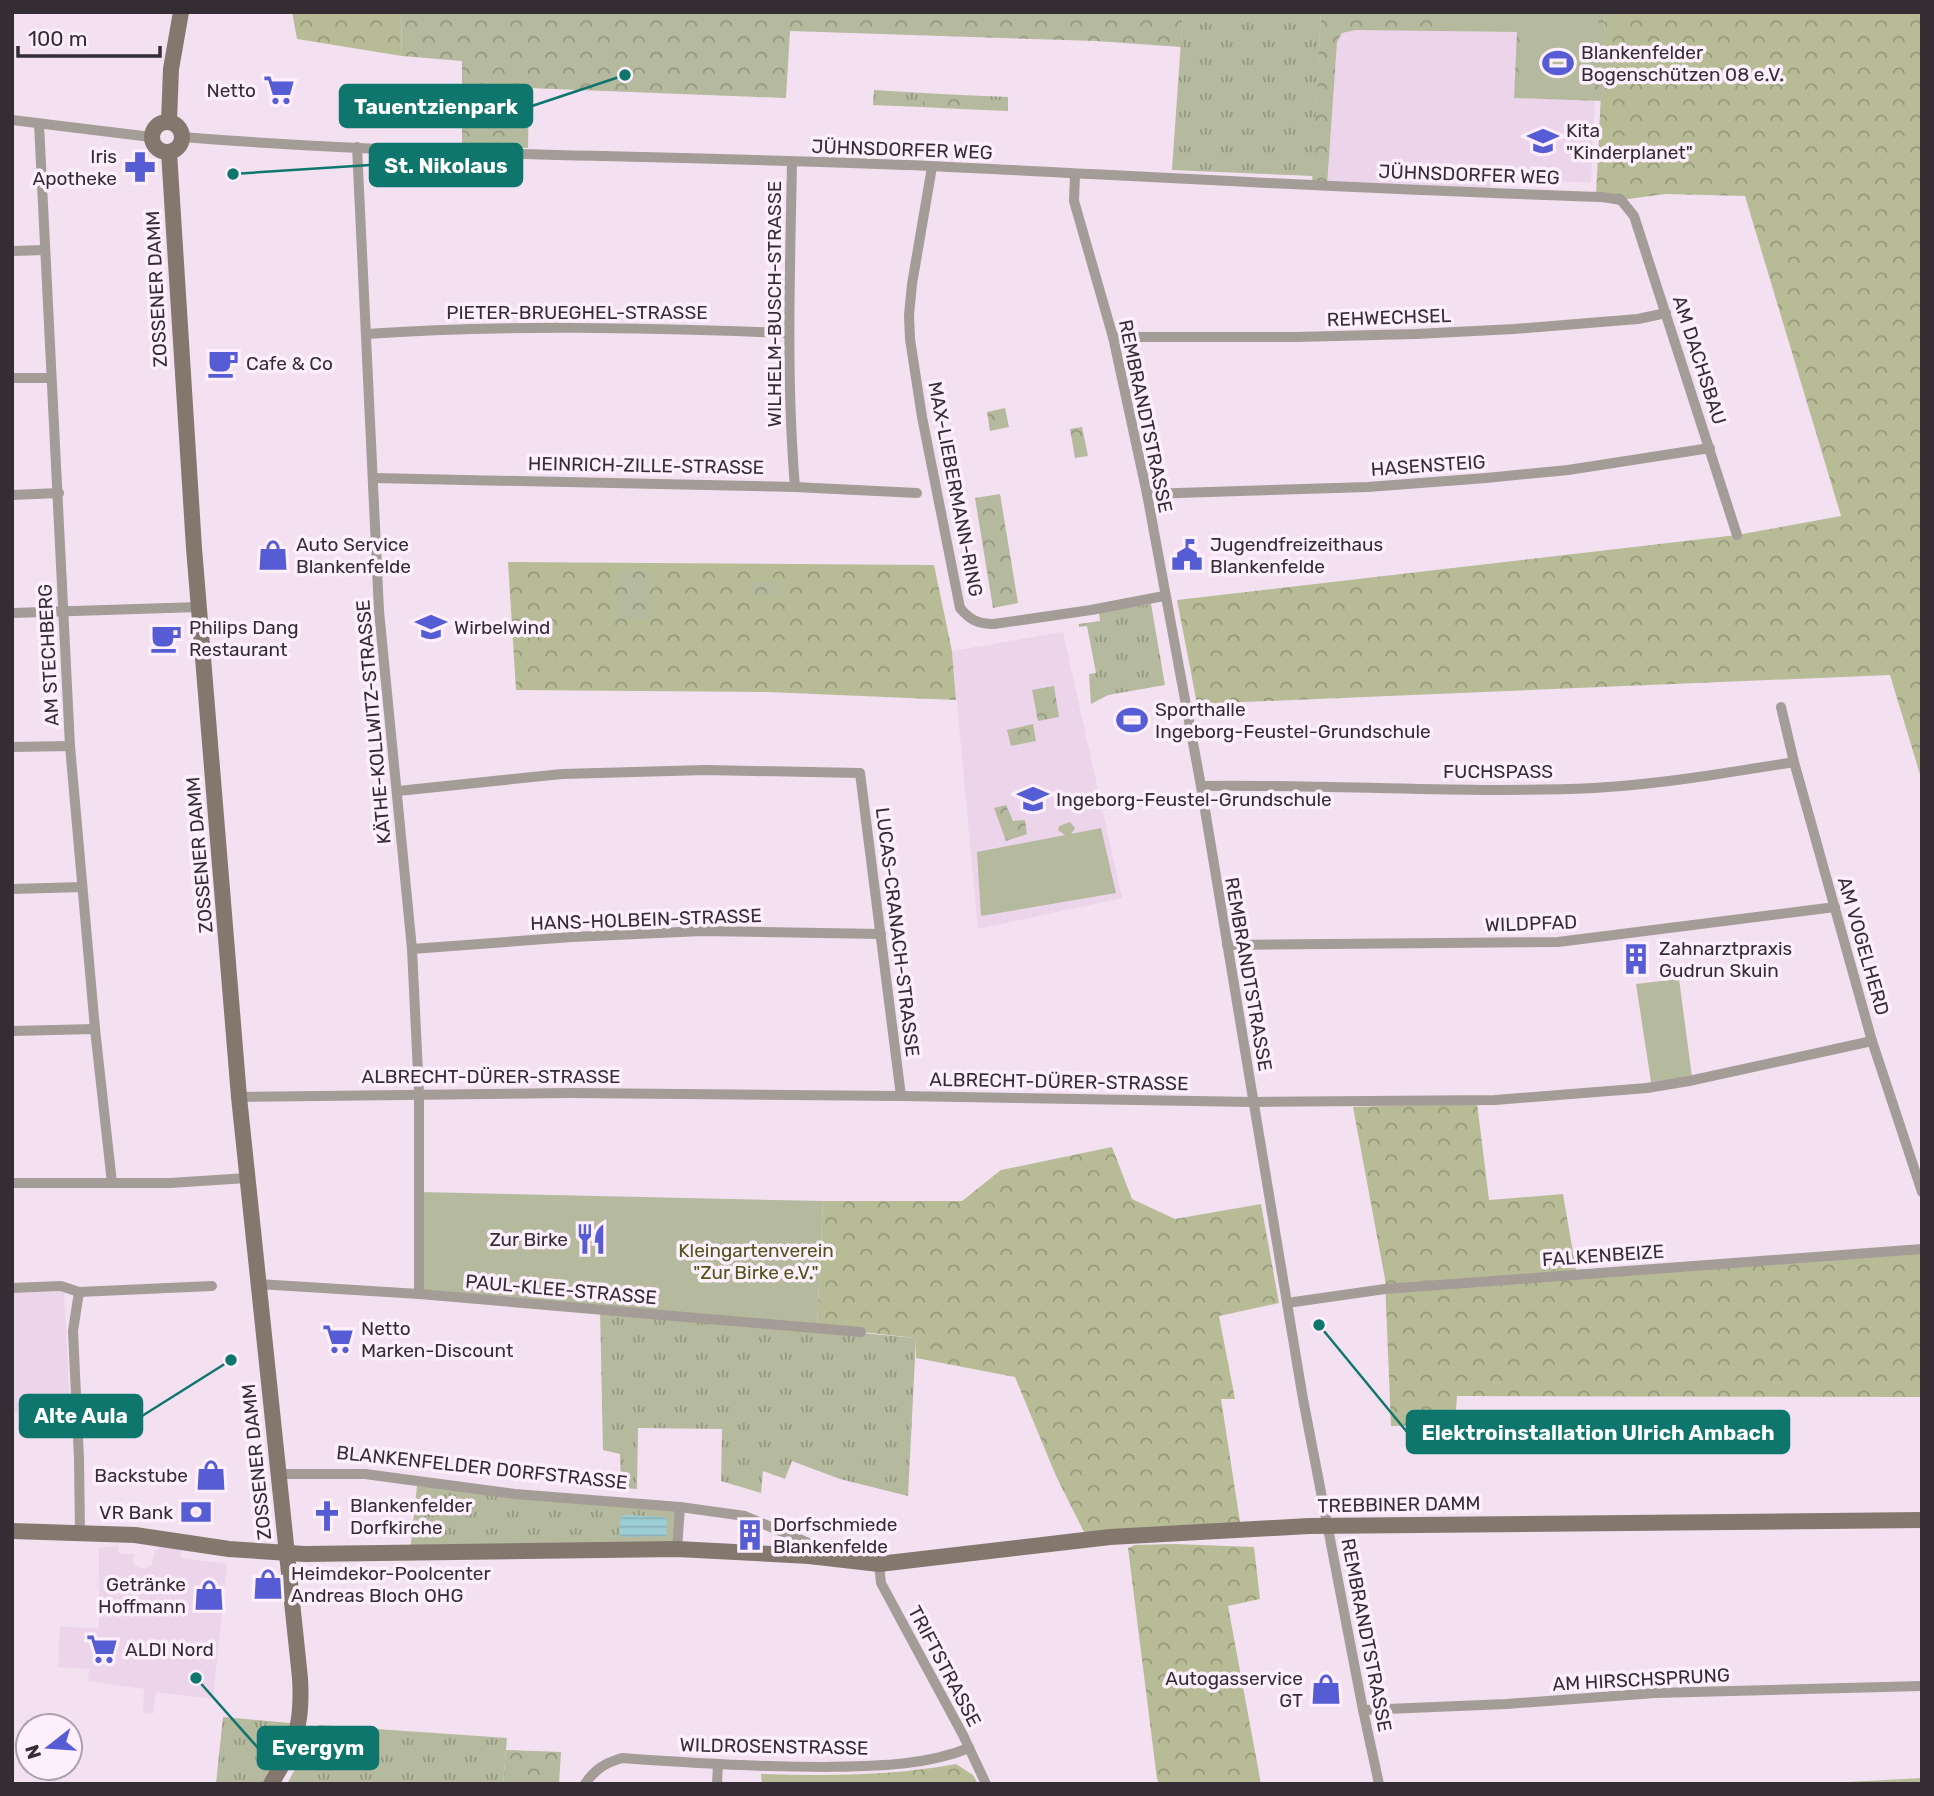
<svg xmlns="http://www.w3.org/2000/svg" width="1934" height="1796" font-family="Rubik,sans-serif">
<defs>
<pattern id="grass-tufts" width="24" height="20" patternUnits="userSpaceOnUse" patternTransform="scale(1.75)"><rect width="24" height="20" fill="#b5b99d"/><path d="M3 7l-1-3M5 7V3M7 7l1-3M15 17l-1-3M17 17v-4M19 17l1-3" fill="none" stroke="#949781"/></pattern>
<pattern id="forest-crowns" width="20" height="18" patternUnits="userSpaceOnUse" patternTransform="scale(1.75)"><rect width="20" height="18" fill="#b7bc96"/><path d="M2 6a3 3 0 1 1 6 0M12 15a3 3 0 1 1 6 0" fill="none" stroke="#96997b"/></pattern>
<pattern id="park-crowns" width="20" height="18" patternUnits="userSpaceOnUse" patternTransform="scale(1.75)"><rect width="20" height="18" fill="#b5b99d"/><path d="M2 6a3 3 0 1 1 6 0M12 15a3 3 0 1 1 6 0" fill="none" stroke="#949781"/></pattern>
<pattern id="water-rules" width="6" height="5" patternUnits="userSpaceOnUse" patternTransform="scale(1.75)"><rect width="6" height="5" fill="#9dcdd5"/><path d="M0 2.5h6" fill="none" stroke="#88b0b7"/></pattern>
</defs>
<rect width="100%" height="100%" fill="#f3e1f2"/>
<g fill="#ecd4ea">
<polygon points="1356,30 1518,32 1514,98 1595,101 1591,182 1492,181 1490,193 1327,186 1337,42 1342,33"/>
<polygon points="1063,632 1122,898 978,929 952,651"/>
<polygon points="64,1292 70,1409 12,1413 12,1293"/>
<polygon points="159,1544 181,1546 181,1558 227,1564 213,1699 156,1692 153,1714 143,1713 144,1689 88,1681 89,1669 58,1667 60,1627 99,1628 99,1548 118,1546 119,1554 135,1554 133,1559 135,1566 143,1569 152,1565 155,1550 159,1550"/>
</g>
<g fill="url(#grass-tufts)">
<polygon points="1183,12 1321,12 1313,176 1172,170"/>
<polygon points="874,90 923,93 922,107 873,105"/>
<polygon points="961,95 1008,97 1008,111 961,109"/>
<polygon points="1151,604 1165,685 1108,695 1091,704 1089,674 1096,673 1087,626 1079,627 1079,624 1100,621 1099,612"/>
<polygon points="600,1309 916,1338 908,1496 840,1479 792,1461 785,1479 763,1471 761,1493 721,1481 722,1429 638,1428 637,1489 621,1488 620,1454 603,1450"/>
<polygon points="417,1486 680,1507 677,1549 410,1553"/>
<polygon points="223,1717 290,1723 283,1750 265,1784 216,1784"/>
<polygon points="319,1725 507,1738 503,1784 287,1784"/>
</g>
<g fill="url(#forest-crowns)">
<polygon points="292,12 401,12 402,56 297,39"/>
<polygon points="1605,12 1922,12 1922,781 1890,675 1197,704 1177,600 1737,535 1841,516 1745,196 1665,194 1621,200 1596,196"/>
<polygon points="508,562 934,565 952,651 956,700 767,692 516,690"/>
<polygon points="1477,1103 1489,1200 1563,1194 1576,1270 1922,1249 1922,1397 1457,1396 1455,1425 1391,1426 1385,1279 1353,1107"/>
<polygon points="1112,1147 1132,1199 1175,1219 1261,1204 1279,1303 1219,1316 1235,1399 1221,1399 1240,1522 1086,1536 1056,1476 1015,1377 916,1358 916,1338 817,1327 823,1201 962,1201 1001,1170"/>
<polygon points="1174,1544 1254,1547 1260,1599 1228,1606 1261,1784 1159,1784 1157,1779 1128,1548 1135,1545"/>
<path d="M956,1764L973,1775L978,1784H762L761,1774C827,1776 891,1776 956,1764Z"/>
<polygon points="1922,1778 1922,1784 1810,1784"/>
</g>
<g fill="url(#park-crowns)">
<polygon points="401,12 1183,12 1181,47 1096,41 790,31 786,98 529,88 528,148 462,145 462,61 402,56"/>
<polygon points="1321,12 1605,12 1602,101 1514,98 1517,32 1356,30 1342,33 1337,42 1327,186 1312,185"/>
<polygon points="923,93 961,95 961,109 922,107"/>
<polygon points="1005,408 1009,427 990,431 987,412"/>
<polygon points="1082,427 1088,456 1075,458 1070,429"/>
<polygon points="1000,494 1018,603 993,608 975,498"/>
<polygon points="650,571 650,620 617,620 617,571"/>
<polygon points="752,582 780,582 780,595 752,596"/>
<polygon points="1054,686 1059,717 1038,721 1032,690"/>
<polygon points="1033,724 1036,741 1011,746 1007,730"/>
<polygon points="1006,805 1013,821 1025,820 1027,834 1006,841 994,808"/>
<polygon points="506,1750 561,1752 559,1784 503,1784"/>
</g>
<g fill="#b5b99d">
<polygon points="1439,12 1599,12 1594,100 1517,96 1521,30 1439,28"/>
<polygon points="1070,822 1075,828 1071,834 1101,828 1116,893 981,916 977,852 1065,835 1058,830 1059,826"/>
<polygon points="1679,979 1692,1077 1651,1082 1636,984"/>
<polygon points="418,1192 823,1201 817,1327 419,1294"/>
</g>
<polygon fill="url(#water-rules)" points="626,1515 664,1517 667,1519 666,1536 622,1537 619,1535 621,1516"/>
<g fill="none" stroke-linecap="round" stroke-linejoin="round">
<g stroke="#a49c96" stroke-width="10">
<polyline points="12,120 151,137"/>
<polyline points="39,124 70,746 95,1029 112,1183"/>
<path d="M182,137C431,157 682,155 931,166C1155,177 1378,190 1602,197L1621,200L1634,216L1737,535"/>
<polyline points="357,147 379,611 412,949 419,1093 419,1294"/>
<path d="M792,162C790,271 786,379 795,487"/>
<path d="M932,167L912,284L909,315L910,339L922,417L960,608C970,620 978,624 994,624L1091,610L1164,596"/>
<polyline points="1075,174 1074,201 1113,337 1147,494 1201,786 1303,1399 1363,1710 1379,1784"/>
<polyline points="12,251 45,250"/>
<path d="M366,334C506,324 648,328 789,333"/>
<polyline points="1113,337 1296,337 1416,334 1514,329 1638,319 1666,313"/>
<polyline points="12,378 51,378"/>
<polyline points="374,478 795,487 917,493"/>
<polyline points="1147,494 1368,487 1486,478 1568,470 1710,448"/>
<polyline points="12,495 59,493"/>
<polyline points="12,613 199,607"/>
<polyline points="1781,707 1794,762 1872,1041 1922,1192"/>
<polyline points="12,747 70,746"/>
<path d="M1201,786C1332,784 1463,794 1594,788C1661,784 1727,773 1794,762"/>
<polyline points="398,791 562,774 706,770 860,773 901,1096"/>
<polyline points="12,889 82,887"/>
<polyline points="1227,945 1558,942 1835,907"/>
<polyline points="412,949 572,937 702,931 881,934"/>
<polyline points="12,1031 95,1029"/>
<polyline points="239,1097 570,1093 901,1096 1253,1102 1495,1100 1647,1088 1689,1081 1872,1041"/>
<polyline points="12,1183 170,1183 247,1178"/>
<polyline points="258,1284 419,1294 861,1332"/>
<polyline points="12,1288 61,1286 79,1292 212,1286"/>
<polyline points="79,1292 73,1331 79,1459 80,1533"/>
<polyline points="1287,1303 1385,1289 1922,1249"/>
<polyline points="279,1474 365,1474 515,1494 680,1507 745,1516 825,1550 830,1558"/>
<polyline points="677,1549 680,1507"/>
<polyline points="879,1564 881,1583 963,1735 986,1784"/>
<polyline points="1363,1710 1506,1704 1655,1693 1922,1686"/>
<path d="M585,1784C595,1769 605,1763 622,1758C690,1763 758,1767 826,1767C874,1766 925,1766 969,1748"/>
<polyline points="717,1784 718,1764"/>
</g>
<g stroke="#84786e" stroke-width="16">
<circle cx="167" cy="137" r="15"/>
<polyline points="169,122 171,69 181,12"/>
<path d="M169,152L194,548L239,1097L300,1678C303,1727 295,1743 271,1784"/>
<polyline points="12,1531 135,1535 229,1549 305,1554 677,1549 809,1556 879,1564 1110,1537 1309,1526 1922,1520"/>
</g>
</g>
<defs>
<symbol id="stadium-bare" viewBox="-9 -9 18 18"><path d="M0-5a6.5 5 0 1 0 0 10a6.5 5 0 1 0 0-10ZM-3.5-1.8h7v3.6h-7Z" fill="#565dd4" stroke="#feeffd" stroke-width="2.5" paint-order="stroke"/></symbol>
<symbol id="supermarket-bare" viewBox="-9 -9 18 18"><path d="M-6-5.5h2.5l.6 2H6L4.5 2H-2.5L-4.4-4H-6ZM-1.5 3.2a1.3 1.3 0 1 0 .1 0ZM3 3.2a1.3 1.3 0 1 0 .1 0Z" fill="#565dd4" stroke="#feeffd" stroke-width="2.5" paint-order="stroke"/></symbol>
<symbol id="school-bare" viewBox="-9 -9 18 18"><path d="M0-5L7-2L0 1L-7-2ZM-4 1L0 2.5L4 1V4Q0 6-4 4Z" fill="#565dd4" stroke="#feeffd" stroke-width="2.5" paint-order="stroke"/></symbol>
<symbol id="pharmacy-bare" viewBox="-9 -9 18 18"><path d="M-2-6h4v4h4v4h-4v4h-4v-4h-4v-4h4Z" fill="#565dd4" stroke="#feeffd" stroke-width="2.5" paint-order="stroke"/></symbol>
<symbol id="cafe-bare" viewBox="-9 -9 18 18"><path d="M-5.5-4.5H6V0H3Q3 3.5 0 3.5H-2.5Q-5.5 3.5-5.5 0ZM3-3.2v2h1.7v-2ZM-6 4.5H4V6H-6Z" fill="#565dd4" stroke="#feeffd" stroke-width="2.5" paint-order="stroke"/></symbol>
<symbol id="shop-bare" viewBox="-9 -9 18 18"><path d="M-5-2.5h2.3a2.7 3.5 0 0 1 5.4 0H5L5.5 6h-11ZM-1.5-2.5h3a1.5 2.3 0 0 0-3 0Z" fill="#565dd4" stroke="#feeffd" stroke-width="2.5" paint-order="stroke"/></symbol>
<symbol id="civic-bare" viewBox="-9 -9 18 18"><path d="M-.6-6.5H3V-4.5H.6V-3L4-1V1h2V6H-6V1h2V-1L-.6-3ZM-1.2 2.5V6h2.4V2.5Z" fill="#565dd4" stroke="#feeffd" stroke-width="2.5" paint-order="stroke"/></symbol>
<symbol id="building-bare" viewBox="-9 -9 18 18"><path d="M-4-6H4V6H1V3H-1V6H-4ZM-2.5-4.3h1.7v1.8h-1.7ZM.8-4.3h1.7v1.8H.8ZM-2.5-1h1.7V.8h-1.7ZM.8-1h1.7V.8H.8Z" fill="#565dd4" stroke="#feeffd" stroke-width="2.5" paint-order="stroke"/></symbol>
<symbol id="restaurant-bare" viewBox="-9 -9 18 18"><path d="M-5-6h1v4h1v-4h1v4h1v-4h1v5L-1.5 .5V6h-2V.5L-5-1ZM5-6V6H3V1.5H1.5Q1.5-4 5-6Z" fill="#565dd4" stroke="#feeffd" stroke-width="2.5" paint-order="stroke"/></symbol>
<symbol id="bank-bare" viewBox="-9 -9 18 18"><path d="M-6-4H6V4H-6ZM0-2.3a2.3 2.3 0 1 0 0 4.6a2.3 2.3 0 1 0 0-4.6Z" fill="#565dd4" stroke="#feeffd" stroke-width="2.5" paint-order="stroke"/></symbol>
<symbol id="church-bare" viewBox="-9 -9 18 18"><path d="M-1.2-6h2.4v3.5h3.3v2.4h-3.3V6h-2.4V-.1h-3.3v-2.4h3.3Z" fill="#565dd4" stroke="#feeffd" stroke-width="2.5" paint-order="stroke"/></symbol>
</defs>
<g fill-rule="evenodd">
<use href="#stadium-bare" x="1536" y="41" width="44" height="44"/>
<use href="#supermarket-bare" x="257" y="68" width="44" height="44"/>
<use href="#school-bare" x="1521" y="119" width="44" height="44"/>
<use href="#pharmacy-bare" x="118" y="145" width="44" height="44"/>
<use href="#cafe-bare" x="201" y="341" width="44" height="44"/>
<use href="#shop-bare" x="251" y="533" width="44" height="44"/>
<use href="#civic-bare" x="1165" y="533" width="44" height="44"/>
<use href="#school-bare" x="409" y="605" width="44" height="44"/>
<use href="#cafe-bare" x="144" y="616" width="44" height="44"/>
<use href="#stadium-bare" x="1110" y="698" width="44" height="44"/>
<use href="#school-bare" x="1011" y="777" width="44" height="44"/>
<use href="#building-bare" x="1614" y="937" width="44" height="44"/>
<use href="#restaurant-bare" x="569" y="1217" width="44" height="44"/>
<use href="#supermarket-bare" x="316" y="1317" width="44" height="44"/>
<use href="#shop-bare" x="189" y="1453" width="44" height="44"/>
<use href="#bank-bare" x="174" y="1490" width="44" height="44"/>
<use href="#church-bare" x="305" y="1494" width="44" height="44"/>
<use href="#building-bare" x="728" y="1513" width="44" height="44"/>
<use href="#shop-bare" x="246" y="1562" width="44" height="44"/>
<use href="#shop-bare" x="187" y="1573" width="44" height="44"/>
<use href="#supermarket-bare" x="80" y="1627" width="44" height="44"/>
<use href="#shop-bare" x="1304" y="1667" width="44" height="44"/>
</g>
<g text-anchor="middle" stroke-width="7" stroke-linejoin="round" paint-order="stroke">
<g font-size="19" fill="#342d34" stroke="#feeffd" text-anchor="start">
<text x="1581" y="59">Blankenfelder<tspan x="1581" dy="22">Bogenschützen 08 e.V.</tspan></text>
<text x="256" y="97" text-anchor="end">Netto</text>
<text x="1566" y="137">Kita<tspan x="1566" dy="22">"Kinderplanet"</tspan></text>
<text x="117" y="163" text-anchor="end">Iris<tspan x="117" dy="22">Apotheke</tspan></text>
<text x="246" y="370">Cafe &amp; Co</text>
<text x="296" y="551">Auto Service<tspan x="296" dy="22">Blankenfelde</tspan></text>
<text x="1210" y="551">Jugendfreizeithaus<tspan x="1210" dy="22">Blankenfelde</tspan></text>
<text x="189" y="634">Philips Dang<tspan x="189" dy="22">Restaurant</tspan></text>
<text x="454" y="634">Wirbelwind</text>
<text x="1155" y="716">Sporthalle<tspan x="1155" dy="22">Ingeborg-Feustel-Grundschule</tspan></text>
<text x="1056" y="806">Ingeborg-Feustel-Grundschule</text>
<text x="1659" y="955">Zahnarztpraxis<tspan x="1659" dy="22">Gudrun Skuin</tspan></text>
<text x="568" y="1246" text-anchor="end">Zur Birke</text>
<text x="361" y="1335">Netto<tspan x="361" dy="22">Marken-Discount</tspan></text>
<text x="188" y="1482" text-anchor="end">Backstube</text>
<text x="350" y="1512">Blankenfelder<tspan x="350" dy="22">Dorfkirche</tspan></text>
<text x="173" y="1519" text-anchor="end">VR Bank</text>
<text x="773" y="1531">Dorfschmiede<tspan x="773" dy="22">Blankenfelde</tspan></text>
<text x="291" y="1580">Heimdekor-Poolcenter<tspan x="291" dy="22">Andreas Bloch OHG</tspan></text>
<text x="186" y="1591" text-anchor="end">Getränke<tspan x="186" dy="22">Hoffmann</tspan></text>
<text x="125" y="1656">ALDI Nord</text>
<text x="1303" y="1685" text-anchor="end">Autogasservice<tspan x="1303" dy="22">GT</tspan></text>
</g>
<g font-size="19" fill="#342d34" stroke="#feeffd">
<text transform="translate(902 149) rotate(2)" y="7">JÜHNSDORFER WEG</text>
<text transform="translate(1469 174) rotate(2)" y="7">JÜHNSDORFER WEG</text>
<text transform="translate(156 289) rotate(-93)" y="7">ZOSSENER DAMM</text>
<text transform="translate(774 304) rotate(-90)" y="7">WILHELM-BUSCH-STRASSE</text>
<text x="577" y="319">PIETER-BRUEGHEL-STRASSE</text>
<text transform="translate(1389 317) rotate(-2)" y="7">REHWECHSEL</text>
<text transform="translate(1700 360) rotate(72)" y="7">AM DACHSBAU</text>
<text transform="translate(1146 416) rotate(78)" y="7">REMBRANDTSTRASSE</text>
<text transform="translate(646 465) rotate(1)" y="7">HEINRICH-ZILLE-STRASSE</text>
<text transform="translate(1428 465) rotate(-4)" y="7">HASENSTEIG</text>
<text transform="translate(956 489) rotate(79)" y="7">MAX-LIEBERMANN-RING</text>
<text transform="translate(48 655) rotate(-93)" y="7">AM STECHBERG</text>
<text transform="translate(373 722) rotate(-95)" y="7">KÄTHE-KOLLWITZ-STRASSE</text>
<text x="1498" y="778">FUCHSPASS</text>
<text transform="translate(199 855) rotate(-95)" y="7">ZOSSENER DAMM</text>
<text transform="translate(646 919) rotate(-2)" y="7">HANS-HOLBEIN-STRASSE</text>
<text transform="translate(1531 923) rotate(-2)" y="7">WILDPFAD</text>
<text transform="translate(898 932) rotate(83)" y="7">LUCAS-CRANACH-STRASSE</text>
<text transform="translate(1864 946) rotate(74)" y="7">AM VOGELHERD</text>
<text transform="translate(1249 974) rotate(80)" y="7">REMBRANDTSTRASSE</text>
<text x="491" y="1083">ALBRECHT-DÜRER-STRASSE</text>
<text transform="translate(1059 1081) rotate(1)" y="7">ALBRECHT-DÜRER-STRASSE</text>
<text transform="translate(1603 1255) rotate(-4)" y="7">FALKENBEIZE</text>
<text transform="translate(561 1289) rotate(5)" y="7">PAUL-KLEE-STRASSE</text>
<text transform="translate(256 1462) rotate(-96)" y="7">ZOSSENER DAMM</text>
<text transform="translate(482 1467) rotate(6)" y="7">BLANKENFELDER DORFSTRASSE</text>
<text transform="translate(1399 1504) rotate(-1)" y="7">TREBBINER DAMM</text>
<text transform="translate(1367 1635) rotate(79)" y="7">REMBRANDTSTRASSE</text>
<text transform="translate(945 1666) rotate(62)" y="7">TRIFTSTRASSE</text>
<text transform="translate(1641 1679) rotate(-3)" y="7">AM HIRSCHSPRUNG</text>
<text transform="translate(774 1746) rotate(1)" y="7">WILDROSENSTRASSE</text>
</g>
<g font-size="19" fill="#505519" stroke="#feeffd">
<text x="756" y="1257">Kleingartenverein<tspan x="756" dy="22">"Zur Birke e.V."</tspan></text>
</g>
</g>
<path fill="none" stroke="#0f766e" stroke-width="2.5" d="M625 75L532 106M233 174L370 165M231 1360L142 1416M1319 1325L1407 1432M196 1678L258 1748"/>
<g fill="#0f766e" stroke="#feeffd" stroke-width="2.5">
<circle cx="625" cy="75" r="7"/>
<circle cx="233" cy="174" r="7"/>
<circle cx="231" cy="1360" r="7"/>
<circle cx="1319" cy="1325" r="7"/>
<circle cx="196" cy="1678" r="7"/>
</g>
<g fill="#0f766e" stroke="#0f766e" stroke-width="2.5">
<rect x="340" y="85" width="192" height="42" rx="7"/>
<rect x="370" y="144" width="152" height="42" rx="7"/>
<rect x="20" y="1395" width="122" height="42" rx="7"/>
<rect x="1407" y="1411" width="382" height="42" rx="7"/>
<rect x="258" y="1727" width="120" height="42" rx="7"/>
</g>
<g font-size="21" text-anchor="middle" font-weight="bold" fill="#fff">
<text x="436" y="114">Tauentzienpark</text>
<text x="446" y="173">St. Nikolaus</text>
<text x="81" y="1423">Alte Aula</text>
<text x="1598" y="1440">Elektroinstallation Ulrich Ambach</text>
<text x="318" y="1755">Evergym</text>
</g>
<rect width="1934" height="1796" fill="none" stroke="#342d34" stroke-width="28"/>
<g transform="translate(49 1747) rotate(253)"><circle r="33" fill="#feeffd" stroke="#ada1ad" stroke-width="2"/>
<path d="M0-5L12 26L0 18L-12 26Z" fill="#565dd4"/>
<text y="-10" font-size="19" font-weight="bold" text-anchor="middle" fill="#342d34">N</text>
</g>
<path d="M18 46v10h142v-10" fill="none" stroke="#342d34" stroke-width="3.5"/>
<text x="28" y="46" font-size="21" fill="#342d34" stroke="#feeffd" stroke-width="5" paint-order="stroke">100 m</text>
</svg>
